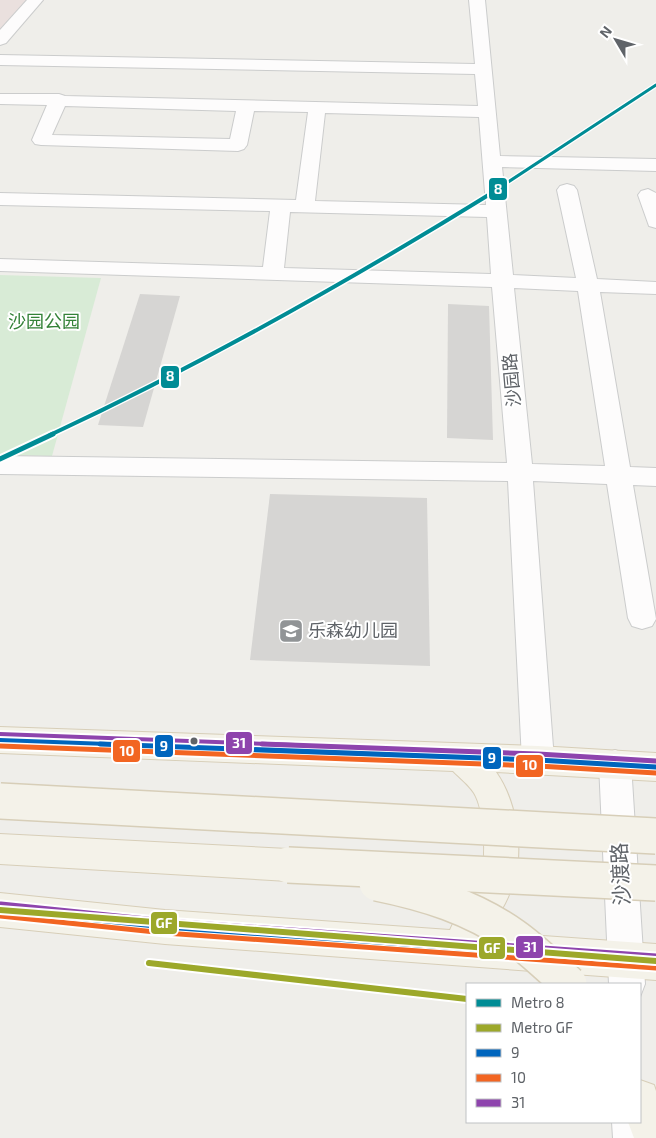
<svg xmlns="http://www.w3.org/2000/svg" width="656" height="1138" font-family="'Exo 2','Noto Sans SC',sans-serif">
<rect width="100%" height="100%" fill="#efeeea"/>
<polygon fill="#eae0de" points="0,0 30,0 0,31"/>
<polygon fill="#d8ebd6" points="0,275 101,278 52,456 0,455"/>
<g fill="#d6d5d3">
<polygon points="140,294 180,296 143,427 98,425"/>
<polygon points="448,304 489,306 493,440 447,438"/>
<polygon points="270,494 427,498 430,666 250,660"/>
</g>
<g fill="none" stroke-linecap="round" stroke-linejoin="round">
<defs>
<g id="minor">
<polygon points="27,0 43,0 6,43 0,45 0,30"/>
<path d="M469,0H485L500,156L656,159V171L502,167L513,275L576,278L557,190L560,186L567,184L574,186L577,190L597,279L656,282V294L600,292L630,467L656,468V486L633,485L656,619L652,626L642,629L632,626L628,618L607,484L533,481L554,760L549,770L538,774L527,770L522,760L508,481L0,474V456L507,463L492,287L0,271V259L263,267L270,211L0,205V193L296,200L308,112L254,111L247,145L244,149L238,151L41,145L35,144L32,140L47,105L0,104V94H59L65,96L478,106L475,74L0,65V55L475,64ZM65,106L236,111L230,139L52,135ZM325,113L479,117L486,205L315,201ZM290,212L487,217L491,274L284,268ZM514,288L578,291L605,466L532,464Z"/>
<polygon points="648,189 656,193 656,228 649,226 638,195 641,191"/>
<polygon points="615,750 626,754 631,764 645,984 640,997 640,984 609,984 599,764 604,754"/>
<polygon points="640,1105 646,1108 652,1122 653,1138 613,1138 612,1122 640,1122"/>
</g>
<g id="major">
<path d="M0,727L538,746L656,753V781L496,772C516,800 524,848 514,881C509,899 498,917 487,932L656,944V980L165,944L0,927V893L165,910L450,930C457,912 474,899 480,881C487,861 485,811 474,793C469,785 460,778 453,771L0,753Z"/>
<polygon points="0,834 288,849 300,854 305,865 300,876 288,881 0,864"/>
<polygon points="640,1080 654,1085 656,1091 656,1138 634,1138 628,1122 640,1122"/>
</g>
</defs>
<use href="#minor" stroke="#cbcccc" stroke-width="2"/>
<use href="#major" stroke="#d7ceb8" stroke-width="2"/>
<use href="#minor" fill="#fdfcfc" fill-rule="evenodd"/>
<use href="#major" fill="#f4f2e9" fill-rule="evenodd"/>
<defs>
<g id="major-bridge">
<polyline points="0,801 656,836"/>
<polyline points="288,865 656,883"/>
<path d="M377,883C426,893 472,907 513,936C533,950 551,968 569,984"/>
</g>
</defs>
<use href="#major-bridge" stroke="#d7ceb8" stroke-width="38" stroke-linecap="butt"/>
<use href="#major-bridge" stroke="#f4f2e9" stroke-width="35"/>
<defs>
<polyline id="bus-1-far1" points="0,740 134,745"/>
<g id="bus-1">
<polyline points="100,744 538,760 656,767"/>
<polyline points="0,910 165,927 656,962"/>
</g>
<g id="bus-2">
<polyline points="0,746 538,766 656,773"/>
<polyline points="0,916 165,933 656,968"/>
</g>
<polyline id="bus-3-far1" points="0,734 295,745"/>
<g id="bus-3">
<polyline points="262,744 538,754 656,761"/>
<polyline points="1,904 166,921 656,956"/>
</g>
</defs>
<use href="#bus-1-far1" stroke="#fff" stroke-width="8"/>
<use href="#bus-1" stroke="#fff" stroke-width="9"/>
<use href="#bus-2" stroke="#fff" stroke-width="9"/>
<use href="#bus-3-far1" stroke="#fff" stroke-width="8"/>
<use href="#bus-3" stroke="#fff" stroke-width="9"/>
<use href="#bus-1-far1" stroke="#0065bd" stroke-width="4"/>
<use href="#bus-1" stroke="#0065bd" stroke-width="5"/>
<use href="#bus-2" stroke="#f26522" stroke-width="5"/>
<use href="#bus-3-far1" stroke="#8e44ad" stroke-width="4"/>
<use href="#bus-3" stroke="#8e44ad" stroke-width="5"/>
<defs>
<polyline id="metro-1-far2" points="493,192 656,85"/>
<path id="metro-1-far1" d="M50,435C204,363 351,280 495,191"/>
<polyline id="metro-1" points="0,459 53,434"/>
<g id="metro-2">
<polyline points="0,910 656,961"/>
<polyline points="149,963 467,999"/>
</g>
</defs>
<use href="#metro-1-far2" stroke="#fff" stroke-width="5.5"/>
<use href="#metro-1-far1" stroke="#fff" stroke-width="7"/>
<use href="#metro-1" stroke="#fff" stroke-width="9"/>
<use href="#metro-2" stroke="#fff" stroke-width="10"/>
<use href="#metro-1-far2" stroke="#008c95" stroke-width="3"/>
<use href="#metro-1-far1" stroke="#008c95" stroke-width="4"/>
<use href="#metro-1" stroke="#008c95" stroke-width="5"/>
<use href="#metro-2" stroke="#9ca82a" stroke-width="6"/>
</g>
<defs>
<symbol id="school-square" viewBox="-11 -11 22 22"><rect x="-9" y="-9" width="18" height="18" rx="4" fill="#919496" stroke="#fff"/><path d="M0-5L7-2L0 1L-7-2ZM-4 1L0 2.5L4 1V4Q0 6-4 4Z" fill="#fff"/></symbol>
</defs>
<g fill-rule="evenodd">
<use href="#school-square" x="277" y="617" width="28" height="28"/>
</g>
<circle fill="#5f6368" stroke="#fff" stroke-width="2" cx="194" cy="741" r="4.5"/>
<g text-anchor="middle" stroke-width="4" stroke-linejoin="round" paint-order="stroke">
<g font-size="18" fill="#348238" stroke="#fff">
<text x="44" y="328">沙园公园</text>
</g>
<g font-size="18" fill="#5f6368" stroke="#fff">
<text transform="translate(512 380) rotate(-95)" y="6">沙园路</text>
</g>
<g font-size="18" fill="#5f6368" stroke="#fff" text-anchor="start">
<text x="308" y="637">乐森幼儿园</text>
</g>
<g font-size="21" fill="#5f6368" stroke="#fff">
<text transform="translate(621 874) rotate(-93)" y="7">沙渡路</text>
</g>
</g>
<g stroke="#fff" stroke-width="2">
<rect x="488" y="177" width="20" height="24" rx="5" fill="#008c95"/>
<rect x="160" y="365" width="20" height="24" rx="5" fill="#008c95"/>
<rect x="225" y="731" width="28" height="24" rx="5" fill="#8e44ad"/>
<rect x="154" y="734" width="20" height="24" rx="5" fill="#0065bd"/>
<rect x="112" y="739" width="29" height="24" rx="5" fill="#f26522"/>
<rect x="482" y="746" width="20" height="24" rx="5" fill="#0065bd"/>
<rect x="515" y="754" width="29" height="24" rx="5" fill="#f26522"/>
<rect x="150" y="911" width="28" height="24" rx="5" fill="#9ca82a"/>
<rect x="515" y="935" width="29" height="24" rx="5" fill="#8e44ad"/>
<rect x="478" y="936" width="28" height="24" rx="5" fill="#9ca82a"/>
</g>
<g font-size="14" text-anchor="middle" font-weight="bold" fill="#fff">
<text x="498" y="194">8</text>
<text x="170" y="381">8</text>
<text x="239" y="748">31</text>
<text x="164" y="751">9</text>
<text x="127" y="756">10</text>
<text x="492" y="763">9</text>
<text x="530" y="770">10</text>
<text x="164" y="928">GF</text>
<text x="530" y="952">31</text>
<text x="492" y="953">GF</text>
</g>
<rect x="466" y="983" width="175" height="140" fill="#ffffff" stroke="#bfc1c3"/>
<rect x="476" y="999" width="25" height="8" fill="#008c95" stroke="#bfc1c3"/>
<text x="511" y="1008" font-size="15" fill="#5f6368">Metro 8</text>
<rect x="476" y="1024" width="25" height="8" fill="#9ca82a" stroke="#bfc1c3"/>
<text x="511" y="1033" font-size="15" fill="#5f6368">Metro GF</text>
<rect x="476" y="1049" width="25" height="8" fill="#0065bd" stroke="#bfc1c3"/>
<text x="511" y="1058" font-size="15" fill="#5f6368">9</text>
<rect x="476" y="1074" width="25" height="8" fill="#f26522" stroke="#bfc1c3"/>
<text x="511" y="1083" font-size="15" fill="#5f6368">10</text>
<rect x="476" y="1099" width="25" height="8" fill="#8e44ad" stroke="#bfc1c3"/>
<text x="511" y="1108" font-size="15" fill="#5f6368">31</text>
<g transform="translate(616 40) rotate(308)" stroke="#ffffff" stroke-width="4" paint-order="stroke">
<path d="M0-4L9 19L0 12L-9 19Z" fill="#5f6368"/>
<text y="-8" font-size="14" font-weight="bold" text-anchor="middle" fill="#5f6368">N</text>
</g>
</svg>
